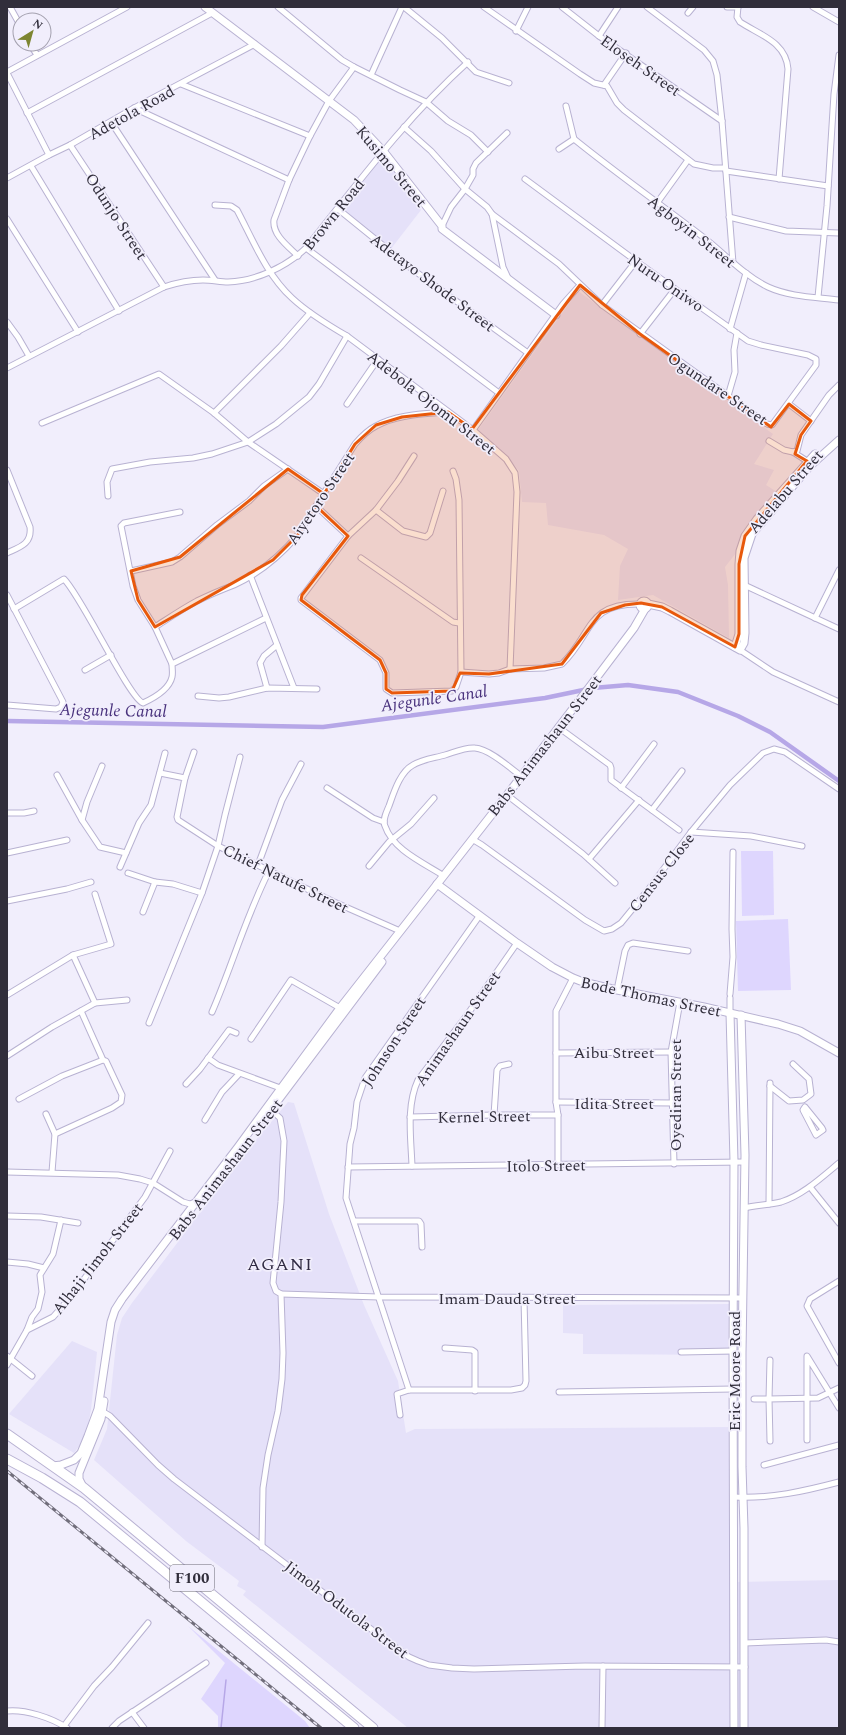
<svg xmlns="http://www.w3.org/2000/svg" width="846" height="1735" font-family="Spectral,serif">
<rect width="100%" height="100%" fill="#f1eefc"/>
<g fill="#e5e1f9">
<polygon points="384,154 421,210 390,250 342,210"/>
<polygon points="578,291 773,434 754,464 774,470 766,485 777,492 748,524 741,536 736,553 725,567 728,585 729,638 653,595 618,600 620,566 628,549 604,535 548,525 546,503 522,502 519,471 506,455 478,430"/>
<polygon points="288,1102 294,1103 329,1214 364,1305 398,1381 406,1433 415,1429 733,1427 735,1582 839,1580 839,1728 408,1728 243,1595 246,1591 237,1586 239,1581 186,1541 94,1460 107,1429 117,1335 122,1318 132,1303 244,1154"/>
<polygon points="729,1304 728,1355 583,1354 583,1334 563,1333 563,1305"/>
<polygon points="72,1341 97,1352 91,1410 87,1430 80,1445 74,1453 9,1414"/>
</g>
<g fill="#ded6fe">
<polygon points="741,851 773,851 774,915 742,916"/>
<polygon points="788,919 791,990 738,991 736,921"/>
<polygon points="188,1626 305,1721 310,1728 218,1728 218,1716 201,1699 225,1663"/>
</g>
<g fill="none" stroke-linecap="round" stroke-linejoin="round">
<polyline stroke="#b6a7e7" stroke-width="1.5" points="221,1728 226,1680"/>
<polyline stroke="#b6a7e7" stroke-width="4.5" points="7,721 323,727 545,698 593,688 628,685 678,692 738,716 770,732 839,781"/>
<defs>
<g id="street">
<polyline points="10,7 20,25"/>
<polyline points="278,7 342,60 354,67 400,90 426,102 448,121 471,135 488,152"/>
<polyline points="404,7 442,38 476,72 509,83"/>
<polyline points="484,7 580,74 594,83 607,86 617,103 624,110 694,164 713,168 725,168"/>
<polyline points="562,7 599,36 722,121"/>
<polyline points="647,7 704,50 713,61 717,75 722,121 733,263"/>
<polyline points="727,7 738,7"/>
<path d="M738,7L737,17L740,22C760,35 786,42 788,69L779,179"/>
<polyline points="813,7 839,22"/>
<polyline points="688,13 693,7"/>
<polyline points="516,31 528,7"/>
<polyline points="599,36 618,7"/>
<polyline points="30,44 37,55"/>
<polyline points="7,72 127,7"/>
<polyline points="7,73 49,155"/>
<polyline points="371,75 402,7"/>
<polyline points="181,84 310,136"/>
<polyline points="604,85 626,53"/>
<polyline points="566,106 574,139"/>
<polyline points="134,108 289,180"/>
<polyline points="27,113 212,13"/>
<polyline points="111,122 215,280"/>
<polyline points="404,127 431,151 465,189 487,207 492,214 503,267 508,278"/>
<polyline points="70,145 164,287"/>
<path d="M559,149L574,139C616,173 660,204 703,237C724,253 743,275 768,287C790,297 815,297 839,300"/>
<polyline points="31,166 119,311"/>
<polyline points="726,171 828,186"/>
<polyline points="7,178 49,155 70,145 134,108 255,44"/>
<polyline points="657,203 688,160"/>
<path d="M215,205L231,206L237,210C253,240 266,274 292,298C308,313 328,325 347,336L473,430L506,459L515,473L517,492L510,669"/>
<polyline points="338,209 412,269 528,353"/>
<polyline points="492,214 559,264 602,305 767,424 772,425 816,365 816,359 808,355 761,345 748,341 636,261 525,179"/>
<polyline points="729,217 786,231 839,233"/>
<polyline points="7,219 78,332"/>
<polyline points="442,226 451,207 465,189 473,175 473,169 476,163 507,133"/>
<polyline points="306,248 499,393"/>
<path d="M298,256C289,247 272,235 274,220L289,180L310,136L329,101L354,67"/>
<polyline points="818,297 827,206 834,94 839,55"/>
<polyline points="602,305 636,261"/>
<polyline points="7,322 18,337 29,356"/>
<polyline points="730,329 746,273"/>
<polyline points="640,334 675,289"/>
<path d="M7,368L164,287C176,283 190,280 203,280C212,280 220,282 228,282C256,281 286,267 306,248C357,184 406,118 468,62"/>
<polyline points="728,396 735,372 734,350 737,333"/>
<polyline points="347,404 378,359"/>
<polyline points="789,404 811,421"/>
<polyline points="214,413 281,346 310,313"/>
<polyline points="42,423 159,374 214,413 248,442 324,494"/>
<polyline points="473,430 563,304 580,285"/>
<polyline points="769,441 784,450 793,452"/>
<polyline points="414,456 398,481 376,510 348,536 301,598 301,600 380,660 386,673 386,689 392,693 452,691 456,687 461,672 459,500 456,479 453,471"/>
<polyline points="808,465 807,461 793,452 797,451 801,435 829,395 839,385"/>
<path d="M7,470L30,527C32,544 20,547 7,553"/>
<polyline points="108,496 107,482 112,469 150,462 193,458 212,454 248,442 276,424 309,397 319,384 347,336"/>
<polyline points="316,506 348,536"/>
<polyline points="376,510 403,531 426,537 430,533 443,491"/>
<polyline points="361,558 453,622 459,623"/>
<polyline points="131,571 172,562 180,557 217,525 249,501 264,486 288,469"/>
<polyline points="250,575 294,688"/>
<polyline points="742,584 839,629"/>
<polyline points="7,595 63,702 61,707 56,709 7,705"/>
<path d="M14,609L64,579C82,597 129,698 143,703C154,698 169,690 172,677C173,673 172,668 172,664L266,618"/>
<polyline points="815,618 839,570"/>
<path d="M155,627C169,618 182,609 197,601C209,595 221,590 234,585C258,574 280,556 297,536L355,444C361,437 368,430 376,426C397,414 425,414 448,412"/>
<polyline points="740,650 773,672 839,702"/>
<polyline points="172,664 155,627 138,600 133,586 121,526 124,523 180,512"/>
<polyline points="85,670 111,655"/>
<path d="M461,672L489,674L499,673L510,669L544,668L562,664C593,634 586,603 640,604"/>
<polyline points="267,688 260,663 264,656 277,645"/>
<polyline points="198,696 219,698 229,697 267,688 317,689"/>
<polyline points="558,727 610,765 611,768 611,780 679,830"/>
<polyline points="102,766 87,802 82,820 100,847 126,853"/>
<polyline points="160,773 185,778 177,817 178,820 218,846 334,902 400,931"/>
<polyline points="57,775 82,820"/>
<polyline points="185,778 194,752"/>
<polyline points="327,788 373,818 384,822"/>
<polyline points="621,788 654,744"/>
<polyline points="507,795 583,854 615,883"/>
<polyline points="652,810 682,771"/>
<polyline points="7,813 24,813 34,811"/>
<polyline points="691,832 751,836 802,846"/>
<polyline points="472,839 482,845 585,920 604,931 612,929 621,923 648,890 691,832 730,785 763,753 774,749 785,752 839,789"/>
<polyline points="7,853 67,840"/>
<polyline points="589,859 639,800"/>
<polyline points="258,865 282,800 301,764"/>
<polyline points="369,866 389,842 411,824 434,798"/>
<polyline points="120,867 139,823 151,805 165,753"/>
<polyline points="128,873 155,882 173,884 202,893"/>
<path d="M444,876C424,863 393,850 385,826C382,820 387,811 389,806C394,792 400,772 413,765C423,759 435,758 445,755C455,752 465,747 475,748C489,749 509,767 521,776"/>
<polyline points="7,901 67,889 91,882"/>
<polyline points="143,912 155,882"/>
<polyline points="73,955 95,1003"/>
<polyline points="617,990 625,951 628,945 633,943 688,951"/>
<polyline points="730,994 733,957 732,929 733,852"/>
<polyline points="7,995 73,955 111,944 95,894"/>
<polyline points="730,998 730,1013"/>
<path d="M212,1012C232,966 246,916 269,871"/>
<polyline points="149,1023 202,893 218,846 225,815 240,757"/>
<polyline points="251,1039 291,980 340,1008"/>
<polyline points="556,1053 671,1052"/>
<polyline points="7,1056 52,1027 95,1003 127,1000"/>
<polyline points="208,1058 218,1065 283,1089"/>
<polyline points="186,1084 200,1069 229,1030 236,1033"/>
<polyline points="770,1086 789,1101 803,1100 811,1094 809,1079 793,1064"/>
<polyline points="19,1099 62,1076 103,1060 81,1011"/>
<polyline points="556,1102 673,1103"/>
<polygon points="805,1107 822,1128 823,1130 816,1135 803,1110"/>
<polyline points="46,1114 55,1134 52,1172"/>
<polyline points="494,1115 497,1070 500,1066 509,1064"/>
<polyline points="410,1117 494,1115 558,1115"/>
<polyline points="205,1120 222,1092 239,1074"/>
<polyline points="55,1134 112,1108 121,1102 122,1095 106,1061 103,1060"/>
<polyline points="674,1164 671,1052 680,1002"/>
<polyline points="558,1165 558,1115 556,1102 556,1011 573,978"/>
<path d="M412,1166C411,1138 406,1106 418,1080L467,1015L517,943"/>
<polyline points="348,1167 744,1162"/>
<polyline points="7,1172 118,1175 140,1179 153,1183 183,1202 190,1204 195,1202"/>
<polyline points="810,1187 839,1223"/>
<polyline points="769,1204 770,1083"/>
<path d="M744,1208C756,1205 769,1205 781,1202C803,1195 822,1177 839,1163"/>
<polyline points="7,1216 41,1217 78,1223"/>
<polyline points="354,1221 419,1221 421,1224 422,1247"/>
<polyline points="7,1262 28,1264 44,1268"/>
<polyline points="839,1281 810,1299 807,1306 839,1363"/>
<polyline points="281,1294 379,1297 743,1298"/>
<polyline points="27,1330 32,1317 38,1309 42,1292 40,1275 53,1254 61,1220"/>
<polyline points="445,1348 472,1350 475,1352 475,1391"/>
<polyline points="681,1352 733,1351"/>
<polyline points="7,1356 32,1376"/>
<polyline points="7,1365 27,1330 53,1317 70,1298 145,1197 170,1151"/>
<polyline points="409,1390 346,1198 350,1144 354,1128 357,1102 365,1078 480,915"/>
<polyline points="559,1392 733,1389"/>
<polyline points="754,1399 769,1399 770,1360"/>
<polyline points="100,1410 110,1416 158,1465 174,1479 388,1642 409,1657 418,1661 429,1665 452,1668 474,1669 585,1666 745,1667"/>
<polyline points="400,1415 397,1394 409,1390 511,1390 522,1388 525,1385 526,1381 524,1299"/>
<polyline points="807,1440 807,1356 839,1408"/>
<polyline points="770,1441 769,1399 818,1398 839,1388"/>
<polyline points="764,1465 839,1445"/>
<path d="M734,1497C770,1499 805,1491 839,1482"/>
<polyline points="262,1547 263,1488 268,1455 278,1411 282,1379 283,1353 281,1294 276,1291 273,1283 281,1202 284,1141 280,1118 271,1110"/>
<polyline points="745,1643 826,1640 839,1642"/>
<path d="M7,1711C25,1709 52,1718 67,1728"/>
<polyline points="132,1712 144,1728"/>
<polyline points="64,1726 94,1686 112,1667 148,1623"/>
<polyline points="112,1728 119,1721 206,1663"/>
<polyline points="602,1728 603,1666"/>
</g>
<g id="secondary">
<polyline points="205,7 354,120 384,152 442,226 442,229 556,315"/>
<circle cx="644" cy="605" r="4"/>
<polyline points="648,604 662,607 670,611 740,650 744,643 745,633 744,558 752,534 809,467 839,440"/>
<polyline points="735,647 739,634 739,564 740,551 745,536 757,519 815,454"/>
<polyline points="437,884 517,943 552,967 573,978 583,982 617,990 704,1007 778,1024 800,1031 839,1053"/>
<polyline points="730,1013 734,1161 733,1351 734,1728"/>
<polyline points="741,1015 745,1155 742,1353 742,1467 744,1528 744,1728"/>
<polyline points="264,1119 382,962"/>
<polyline points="53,1466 61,1465 74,1460 81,1453 88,1436 98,1409 111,1322 115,1310 122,1299 238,1147 340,1008 507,795 591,685 634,628 645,609"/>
<polyline points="83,1487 79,1479 79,1473 101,1419 104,1401"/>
</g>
<g id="highway">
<polyline points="7,1434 84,1488 373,1728"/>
<polyline points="7,1459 42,1478 80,1502 354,1728"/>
</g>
</defs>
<use href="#street" stroke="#b8b2d2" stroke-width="7"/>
<use href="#secondary" stroke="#b8b2d2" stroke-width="9"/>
<use href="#highway" stroke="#b8b2d2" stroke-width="11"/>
<use href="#street" stroke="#fff" stroke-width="5"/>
<use href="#secondary" stroke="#fff" stroke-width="7"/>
<use href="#highway" stroke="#fff" stroke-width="9"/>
<defs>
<polyline id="rail" points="7,1471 321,1728"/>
</defs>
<use href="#rail" stroke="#716e7b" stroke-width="3"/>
<use href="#rail" stroke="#f1eefc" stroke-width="1.5" stroke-dasharray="4.5" stroke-linecap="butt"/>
</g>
<path fill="#e8590c" fill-opacity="0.2" stroke="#e8590c" stroke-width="3" stroke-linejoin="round" d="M580,285L640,334L771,427L789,404L811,421L801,435L795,454L807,461L745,536L739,564V634L735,647L662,607L641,603L625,605L601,613L562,664L489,674L460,673L452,691L392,693L386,689V673L380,660L301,600L302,595L348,536L316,506L297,536L273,560L155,627L138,600L131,571L180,557L288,469L324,494L355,444L376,425L402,417L448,412L472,429Z"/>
<g text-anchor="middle" stroke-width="3.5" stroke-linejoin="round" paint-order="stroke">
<rect fill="#f1eefc" stroke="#6b6875" stroke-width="1" x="170" y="1565" width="44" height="26" rx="3"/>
<g font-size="15" font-weight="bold" fill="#312e3b">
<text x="192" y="1583">F100</text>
</g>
<g font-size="16" fill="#312e3b" stroke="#f1eefc">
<text transform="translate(641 65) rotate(35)" y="6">Eloseh Street</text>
<text transform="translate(131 112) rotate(-29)" y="6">Adetola Road</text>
<text transform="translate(392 166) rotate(50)" y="6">Kusimo Street</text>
<text transform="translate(333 214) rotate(-51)" y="6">Brown Road</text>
<text transform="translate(117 216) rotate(57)" y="6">Odunjo Street</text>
<text transform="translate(692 231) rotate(38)" y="6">Agboyin Street</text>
<text transform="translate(433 282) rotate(37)" y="6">Adetayo Shode Street</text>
<text transform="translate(666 282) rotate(35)" y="6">Nuru Oniwo</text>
<text transform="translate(718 388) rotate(34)" y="6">Ogundare Street</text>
<text transform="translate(432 402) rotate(38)" y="6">Adebola Ojomu Street</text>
<text transform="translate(785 491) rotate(-49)" y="6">Adelabu Street</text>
<text transform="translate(320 498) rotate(-56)" y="6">Aiyetoro Street</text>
<text transform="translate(544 745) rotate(-52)" y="6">Babs Animashaun Street</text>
<text transform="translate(661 872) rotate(-52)" y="6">Census Close</text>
<text transform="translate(286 878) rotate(26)" y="6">Chief Natufe Street</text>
<text transform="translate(651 996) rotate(12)" y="6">Bode Thomas Street</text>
<text transform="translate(457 1028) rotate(-55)" y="6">Animashaun Street</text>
<text transform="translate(393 1041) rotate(-57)" y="6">Johnson Street</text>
<text x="614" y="1058">Aibu Street</text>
<text transform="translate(675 1095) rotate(-90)" y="6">Oyediran Street</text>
<text x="614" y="1109">Idita Street</text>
<text transform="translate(484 1116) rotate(-1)" y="6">Kernel Street</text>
<text transform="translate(546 1165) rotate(-1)" y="6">Itolo Street</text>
<text transform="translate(225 1169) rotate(-52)" y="6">Babs Animashaun Street</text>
<text transform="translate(97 1258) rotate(-52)" y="6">Alhaji Jimoh Street</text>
<text x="507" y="1304">Imam Dauda Street</text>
<text transform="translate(734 1371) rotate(-90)" y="6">Eric Moore Road</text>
<text transform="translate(347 1609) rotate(37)" y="6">Jimoh Odutola Street</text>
</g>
<g font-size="17" font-style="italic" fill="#49327d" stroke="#f1eefc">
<text transform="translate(434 698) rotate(-8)" y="6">Ajegunle Canal</text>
<text transform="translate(113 710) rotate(1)" y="6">Ajegunle Canal</text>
</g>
<g font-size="18" letter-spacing="1" fill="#302a43" stroke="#f1eefc">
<text x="280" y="1270">AGANI</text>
</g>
</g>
<rect width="846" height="1735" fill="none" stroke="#312e3b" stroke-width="16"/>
<g transform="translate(32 32) rotate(37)"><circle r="19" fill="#f1eefc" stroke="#a4a1af"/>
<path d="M0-3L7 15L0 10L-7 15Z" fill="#7d8531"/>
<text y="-6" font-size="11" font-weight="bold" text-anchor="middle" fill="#312e3b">N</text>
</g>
</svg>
